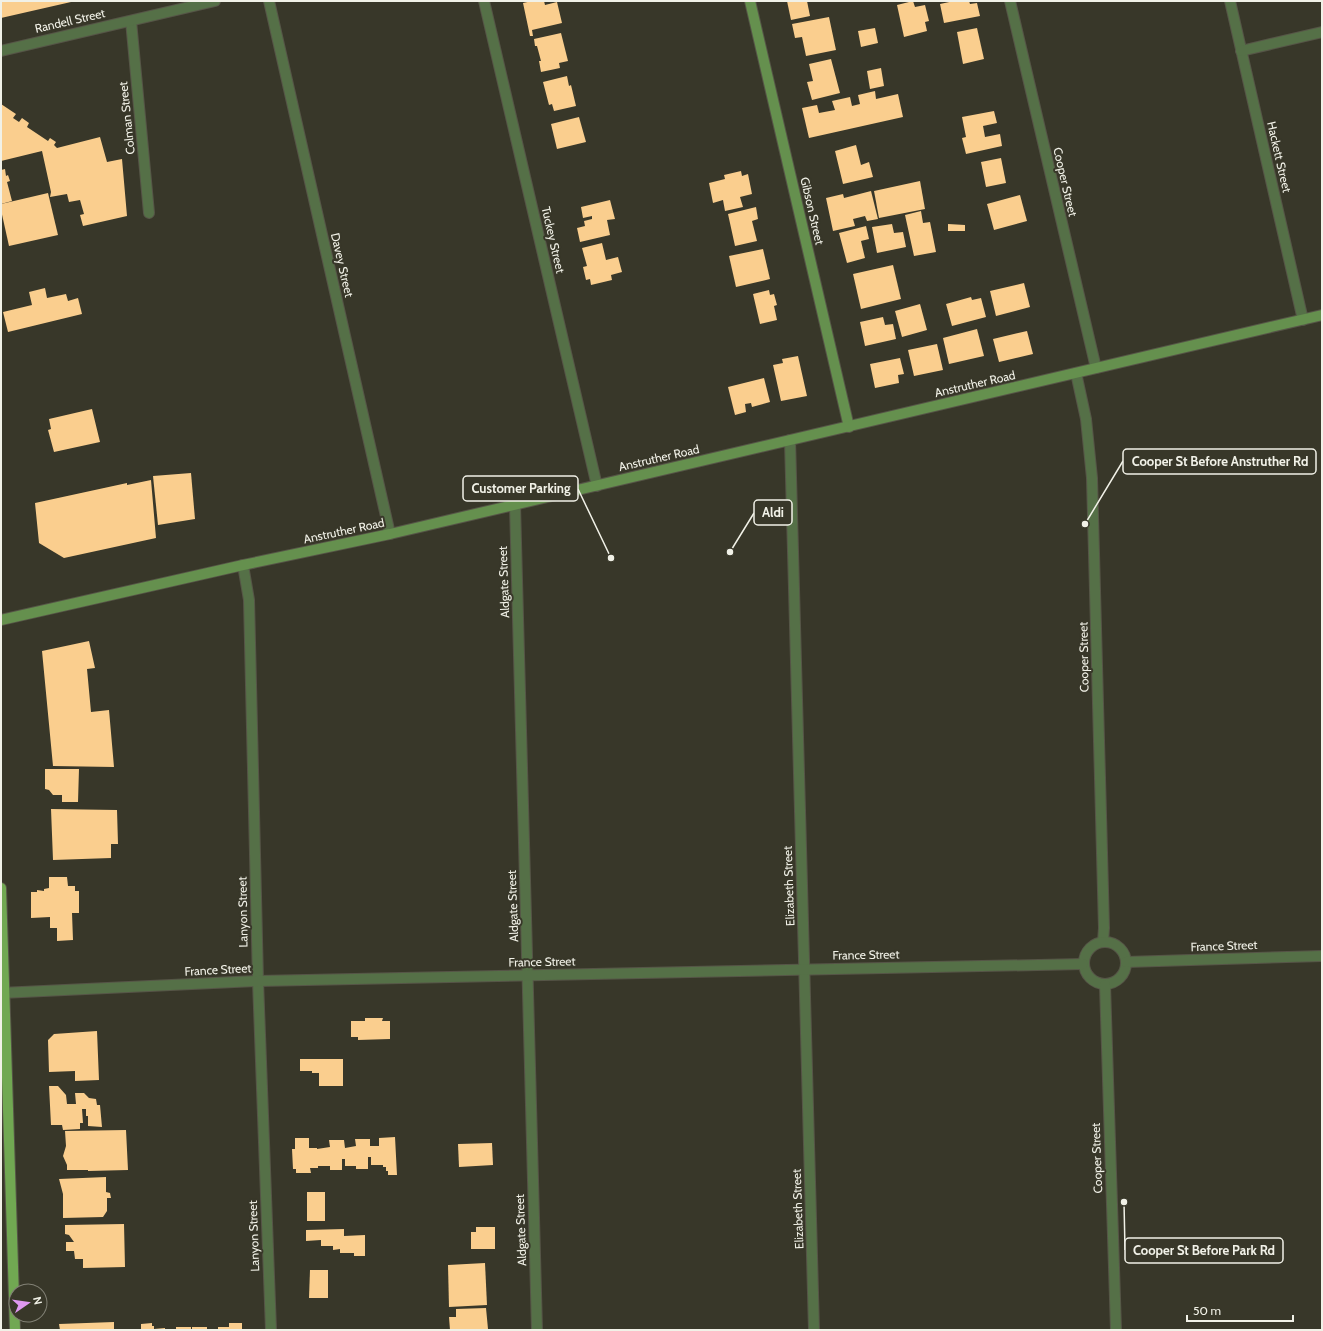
<svg xmlns="http://www.w3.org/2000/svg" width="1323" height="1331" font-family="Cabin,sans-serif">
<rect width="100%" height="100%" fill="#383729"/>
<g fill="#face8e">
<polygon points="1,1 70,1 71,2 1,18"/>
<polygon points="532,1 544,1 545,5 557,2 562,23 532,30 533,36 530,36 523,3"/>
<polygon points="787,1 807,1 810,16 791,20"/>
<polygon points="913,1 915,7 925,5 929,21 925,22 927,31 904,37 897,5"/>
<polygon points="954,1 969,1 970,4 977,3 980,16 944,23 940,4"/>
<polygon points="829,17 836,50 806,56 802,37 795,38 792,24"/>
<polygon points="875,28 878,43 861,47 858,31"/>
<polygon points="977,28 984,59 963,64 957,32"/>
<polygon points="561,33 568,61 559,63 560,68 541,72 539,61 541,61 537,46 535,46 534,39"/>
<polygon points="831,59 840,93 812,100 807,82 813,81 809,64"/>
<polygon points="881,68 884,86 870,89 867,71"/>
<polygon points="567,76 569,86 571,85 576,106 554,111 552,104 549,105 543,82"/>
<polygon points="875,91 876,99 898,94 903,117 809,138 802,108 817,105 819,113 835,110 832,101 850,97 852,106 860,104 858,95"/>
<polygon points="1,104 16,114 13,118 19,122 22,118 29,123 27,127 48,141 50,138 56,142 54,145 57,148 100,137 107,162 122,159 127,216 83,226 80,215 84,214 80,200 69,202 67,194 50,197 51,192 42,151 1,161"/>
<polygon points="994,111 997,123 983,126 985,137 1000,134 1002,146 966,154 962,138 966,137 962,117"/>
<polygon points="579,117 586,142 557,149 551,124"/>
<polygon points="856,145 861,165 869,162 873,177 843,184 835,151"/>
<polygon points="1001,158 1006,183 986,187 981,162"/>
<polygon points="5,169 6,176 8,175 10,181 7,182 12,201 1,204 1,170"/>
<polygon points="741,171 742,176 748,174 752,194 740,197 743,207 725,211 723,200 713,203 709,183 725,179 724,175"/>
<polygon points="920,181 925,209 879,218 874,191"/>
<polygon points="871,191 878,219 867,221 865,216 853,219 855,226 833,231 826,198 843,194 844,198"/>
<polygon points="48,193 58,235 9,246 1,210 1,204"/>
<polygon points="1020,195 1027,221 994,230 987,204"/>
<polygon points="610,200 615,219 607,220 610,235 580,242 577,228 585,226 584,221 592,219 592,216 583,218 581,207"/>
<polygon points="756,207 758,219 752,221 757,241 735,246 728,214"/>
<polygon points="921,211 923,223 930,222 936,252 914,256 905,215"/>
<polygon points="892,224 894,233 903,232 906,247 877,253 872,227"/>
<polygon points="948,224 965,225 965,231 948,231"/>
<polygon points="866,226 869,239 861,241 865,258 847,263 839,233"/>
<polygon points="602,243 606,260 618,257 622,272 611,275 612,280 591,285 590,279 586,280 583,267 587,266 582,248"/>
<polygon points="763,249 770,279 736,287 729,256"/>
<polygon points="893,265 901,299 861,309 853,274"/>
<polygon points="1024,283 1030,307 996,316 990,291"/>
<polygon points="45,288 47,298 66,294 68,301 78,298 82,314 8,332 3,312 32,305 29,292"/>
<polygon points="769,290 770,295 774,294 777,305 774,306 777,320 760,324 753,294"/>
<polygon points="971,297 972,300 981,298 986,317 952,326 946,304"/>
<polygon points="920,304 927,330 902,337 895,311"/>
<polygon points="883,317 885,325 893,324 896,339 865,346 860,322"/>
<polygon points="977,329 984,356 949,364 943,338"/>
<polygon points="1027,331 1033,354 999,362 993,339"/>
<polygon points="937,344 943,370 914,376 908,350"/>
<polygon points="798,356 807,396 781,401 773,365 783,363 782,359"/>
<polygon points="900,358 904,374 898,375 899,383 875,388 870,364"/>
<polygon points="764,378 770,402 752,407 751,403 745,404 746,412 735,415 728,387"/>
<polygon points="92,409 100,442 54,452 48,430 51,429 49,419"/>
<polygon points="191,473 195,519 158,525 153,476"/>
<polygon points="151,480 156,538 64,558 39,543 35,503 127,483 127,485"/>
<polygon points="89,641 95,668 87,669 91,712 109,710 114,767 53,766 42,651"/>
<polygon points="45,769 79,769 78,802 62,802 62,795 53,795 49,790 45,789"/>
<polygon points="51,809 117,810 118,844 111,844 111,858 53,860"/>
<polygon points="49,877 67,877 68,886 75,886 75,891 79,891 79,913 72,913 73,940 57,941 57,928 50,928 50,917 31,918 31,892 37,892 37,890 44,891 44,889 49,888"/>
<polygon points="365,1018 383,1018 382,1021 390,1021 390,1039 358,1040 358,1037 351,1037 351,1021 365,1021"/>
<polygon points="97,1031 99,1080 75,1081 75,1071 49,1072 48,1040 54,1034"/>
<polygon points="300,1059 343,1059 343,1086 319,1086 319,1073 312,1073 312,1071 300,1071"/>
<polygon points="49,1086 58,1086 66,1095 67,1104 76,1104 75,1093 84,1093 89,1098 96,1099 97,1105 100,1105 102,1127 88,1126 88,1116 86,1116 86,1109 82,1109 83,1123 80,1123 80,1129 63,1130 62,1125 51,1125"/>
<polygon points="126,1130 128,1170 88,1171 88,1170 67,1170 67,1165 63,1156 66,1146 65,1131"/>
<polygon points="395,1137 397,1175 388,1175 388,1171 386,1171 386,1167 383,1167 383,1165 371,1165 371,1157 368,1157 368,1169 356,1169 356,1166 345,1166 345,1159 342,1159 342,1170 330,1170 330,1166 318,1166 318,1168 310,1168 311,1173 296,1173 296,1169 293,1169 292,1149 295,1149 295,1138 309,1138 309,1148 317,1148 317,1149 330,1147 329,1140 344,1140 345,1148 356,1146 355,1139 370,1139 370,1146 379,1146 379,1138"/>
<polygon points="492,1143 493,1165 459,1167 458,1144"/>
<polygon points="106,1177 106,1192 110,1193 111,1198 107,1198 107,1211 103,1217 63,1218 63,1194 59,1179"/>
<rect x="307" y="1192" width="18" height="29"/>
<polygon points="124,1224 125,1267 83,1268 83,1259 75,1259 74,1251 66,1251 66,1242 74,1242 69,1235 65,1234 65,1225"/>
<polygon points="476,1227 495,1227 495,1249 471,1249 471,1232 476,1232"/>
<polygon points="344,1229 344,1236 365,1235 365,1256 354,1256 354,1253 340,1253 340,1249 333,1250 333,1246 321,1246 321,1240 306,1241 306,1230"/>
<polygon points="485,1263 487,1305 449,1307 448,1265"/>
<polygon points="310,1270 328,1270 328,1298 309,1298"/>
<polygon points="486,1308 488,1329 450,1330 449,1317 456,1317 456,1309"/>
<polygon points="114,1322 114,1330 60,1330 59,1324"/>
<polygon points="152,1323 152,1326 154,1326 154,1329 165,1328 165,1330 141,1330 141,1324"/>
<polygon points="229,1323 242,1323 242,1330 218,1330 218,1327 229,1327"/>
<rect x="176" y="1327" width="15" height="3"/>
<rect x="192" y="1327" width="15" height="3"/>
</g>
<g fill="none" stroke-linecap="round" stroke-linejoin="round">
<defs>
<g id="street">
<polyline points="269,1 390,534"/>
<polyline points="484,1 597,486"/>
<polyline points="1010,1 1096,368"/>
<polyline points="1230,1 1303,320"/>
<polyline points="131,21 149,213"/>
<polyline points="1,51 215,1"/>
<polyline points="1241,51 1322,32"/>
<polyline points="1076,373 1086,419 1092,478 1104,928 1103,942"/>
<polyline points="790,440 814,1330"/>
<polyline points="515,505 537,1330"/>
<polyline points="243,565 249,600 258,981 271,1330"/>
<circle cx="1105" cy="963" r="21"/>
<polyline points="1126,962 1322,956"/>
<polyline points="1105,985 1116,1330"/>
<polyline points="1,993 258,981 1083,964"/>
</g>
<g id="secondary">
<polyline points="750,1 849,427"/>
<polyline points="1,620 243,565 390,534 1322,315"/>
</g>
<polyline id="primary" points="1,888 15,1330"/>
</defs>
<use href="#street" stroke="#565547" stroke-width="12"/>
<use href="#secondary" stroke="#565547" stroke-width="12"/>
<use href="#primary" stroke="#565547" stroke-width="12"/>
<use href="#street" stroke="#557047" stroke-width="10"/>
<use href="#secondary" stroke="#65904e" stroke-width="10"/>
<use href="#primary" stroke="#71a852" stroke-width="10"/>
</g>
<g text-anchor="middle" stroke-width="4" stroke-linejoin="round" paint-order="stroke">
<g font-size="12" fill="#f1f1e7" stroke="#383729">
<text transform="translate(70 21) rotate(-13)" y="4">Randell Street</text>
<text transform="translate(127 118) rotate(-96)" y="4">Colman Street</text>
<text transform="translate(1279 157) rotate(77)" y="4">Hackett Street</text>
<text transform="translate(1065 182) rotate(77)" y="4">Cooper Street</text>
<text transform="translate(812 211) rotate(77)" y="4">Gibson Street</text>
<text transform="translate(553 240) rotate(77)" y="4">Tuckey Street</text>
<text transform="translate(342 265) rotate(77)" y="4">Davey Street</text>
<text transform="translate(975 384) rotate(-13)" y="4">Anstruther Road</text>
<text transform="translate(659 458) rotate(-13)" y="4">Anstruther Road</text>
<text transform="translate(344 531) rotate(-12)" y="4">Anstruther Road</text>
<text transform="translate(504 582) rotate(-92)" y="4">Aldgate Street</text>
<text transform="translate(1084 657) rotate(-91)" y="4">Cooper Street</text>
<text transform="translate(789 886) rotate(-92)" y="4">Elizabeth Street</text>
<text transform="translate(513 906) rotate(-92)" y="4">Aldgate Street</text>
<text transform="translate(243 912) rotate(-91)" y="4">Lanyon Street</text>
<text transform="translate(1224 946) rotate(-2)" y="4">France Street</text>
<text transform="translate(866 955) rotate(-1)" y="4">France Street</text>
<text transform="translate(542 962) rotate(-1)" y="4">France Street</text>
<text transform="translate(218 970) rotate(-3)" y="4">France Street</text>
<text transform="translate(1097 1158) rotate(-92)" y="4">Cooper Street</text>
<text transform="translate(798 1209) rotate(-92)" y="4">Elizabeth Street</text>
<text transform="translate(521 1230) rotate(-92)" y="4">Aldgate Street</text>
<text transform="translate(254 1236) rotate(-92)" y="4">Lanyon Street</text>
</g>
</g>
<path fill="none" stroke="#f1f1e7" stroke-width="1.5" d="M1085 524L1123 461M611 558L578 489M730 552L754 513M1124 1202L1125 1250"/>
<g fill="#f1f1e7" stroke="#383729" stroke-width="1.5">
<circle cx="1085" cy="524" r="4"/>
<circle cx="611" cy="558" r="4"/>
<circle cx="730" cy="552" r="4"/>
<circle cx="1124" cy="1202" r="4"/>
</g>
<g fill="#383729" stroke="#f1f1e7" stroke-width="1.5">
<rect x="1123" y="449" width="193" height="25" rx="4"/>
<rect x="463" y="476" width="115" height="25" rx="4"/>
<rect x="754" y="500" width="38" height="25" rx="4"/>
<rect x="1125" y="1238" width="158" height="25" rx="4"/>
</g>
<g font-size="13" text-anchor="middle" font-weight="bold" fill="#f1f1e7">
<text x="1220" y="466">Cooper St Before Anstruther Rd</text>
<text x="521" y="493">Customer Parking</text>
<text x="773" y="517">Aldi</text>
<text x="1204" y="1255">Cooper St Before Park Rd</text>
</g>
<rect width="1323" height="1331" fill="none" stroke="#f1f1e7" stroke-width="4"/>
<g transform="translate(28 1303) rotate(77)"><circle r="19" fill="#383729" stroke="#828175"/>
<path d="M0-3L7 15L0 10L-7 15Z" fill="#df98f1"/>
<text y="-6" font-size="11" font-weight="bold" text-anchor="middle" fill="#f1f1e7">N</text>
</g>
<path d="M1187 1315v6h106v-6" fill="none" stroke="#f1f1e7" stroke-width="2"/>
<text x="1193" y="1315" font-size="12" fill="#f1f1e7" stroke="#383729" stroke-width="3" paint-order="stroke">50 m</text>
</svg>
